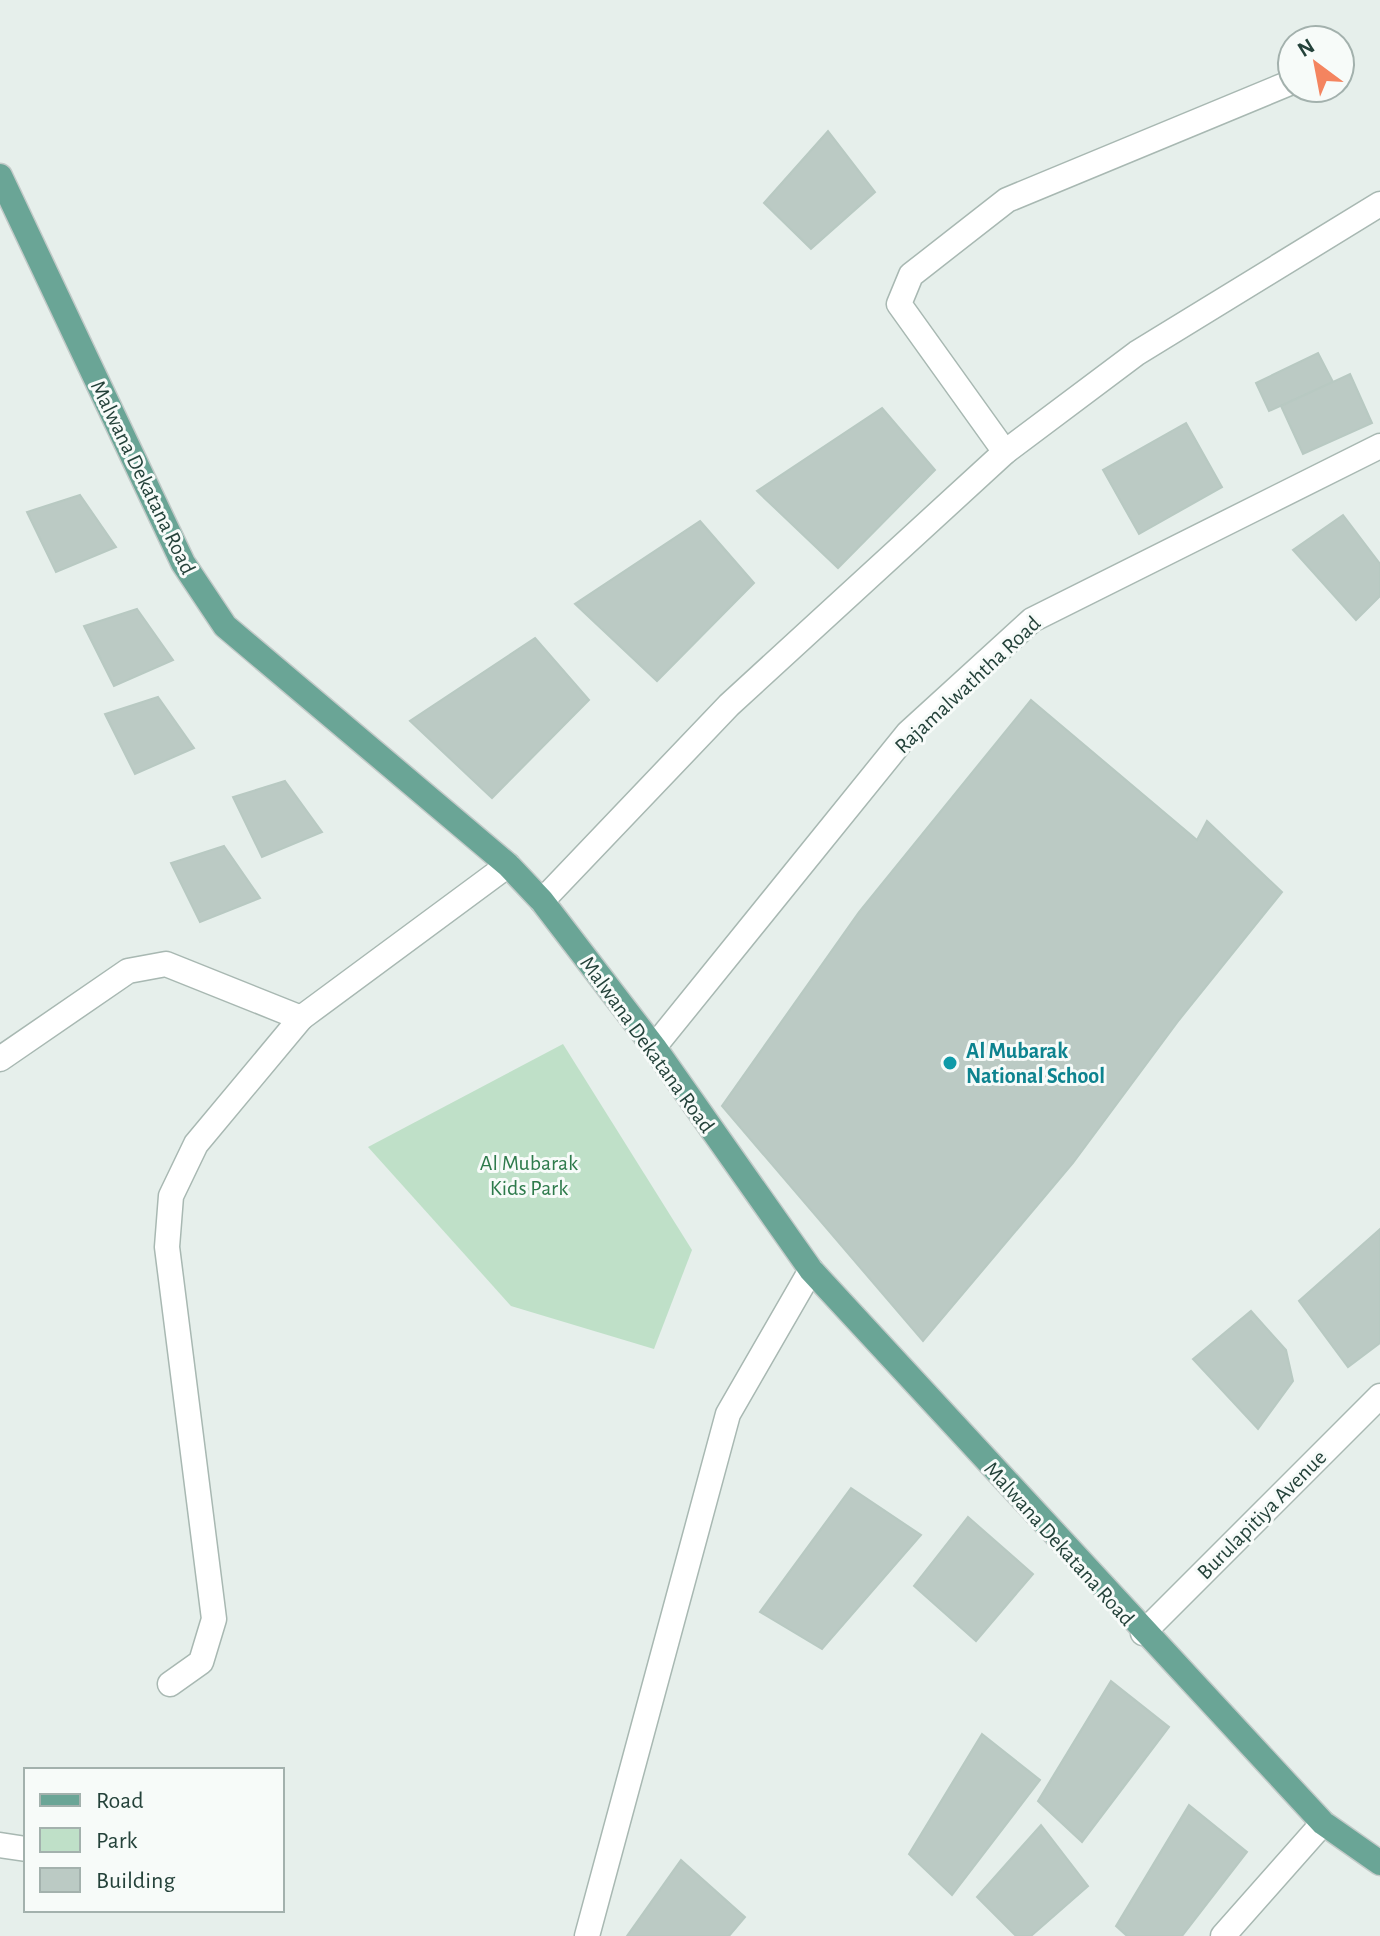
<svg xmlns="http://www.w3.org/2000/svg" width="1380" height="1936" font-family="'Alegreya Sans',sans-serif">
<rect width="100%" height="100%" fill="#e6efeb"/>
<polygon fill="#bfe0c8" points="563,1044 692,1250 654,1349 511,1306 368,1147"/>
<g fill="#bbcac4" stroke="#b8c9c2" stroke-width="2">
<polygon points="828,131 875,192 811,249 764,203"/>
<polygon points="1318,353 1333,382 1269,411 1256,383"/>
<polygon points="1350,374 1372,423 1303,454 1281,406"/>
<polygon points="882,408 935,470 838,568 757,491"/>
<polygon points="1186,423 1222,487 1139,534 1103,470"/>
<polygon points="80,495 116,547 56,572 27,512"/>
<polygon points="1343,515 1380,564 1380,596 1356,620 1293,550"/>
<polygon points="700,521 754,583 657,681 575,604"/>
<polygon points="137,609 173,660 114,686 84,626"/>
<polygon points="535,638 589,700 492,798 410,721"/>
<polygon points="158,697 194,748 135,774 105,714"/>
<polygon points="1031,700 1197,840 1207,821 1282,892 1179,1020 1073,1163 923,1341 722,1106 859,912"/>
<polygon points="285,781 322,832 262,857 233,797"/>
<polygon points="224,846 260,898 200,922 171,863"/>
<polygon points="1380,1229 1380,1343 1348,1367 1299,1301"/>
<polygon points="1251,1311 1286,1350 1293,1381 1258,1429 1193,1359"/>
<polygon points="851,1488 921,1535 822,1649 760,1612"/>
<polygon points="968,1517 1033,1574 976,1641 914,1586"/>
<polygon points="1111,1681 1169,1727 1082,1842 1038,1801"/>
<polygon points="982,1734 1040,1780 952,1895 909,1854"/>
<polygon points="1189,1805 1247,1852 1182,1936 1127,1936 1116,1926"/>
<polygon points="1041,1825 1088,1886 1031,1936 1016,1936 977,1897"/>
<polygon points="681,1860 745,1917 729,1936 627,1936"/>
</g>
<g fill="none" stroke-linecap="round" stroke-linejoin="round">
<defs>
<g id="minor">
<polyline points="1005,452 899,304 911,275 1007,200 1292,82"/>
<polyline points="542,901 729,705 1005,452 1137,353 1380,204"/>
<polyline points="654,1047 908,733 1032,620 1380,446"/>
<polyline points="0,1059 128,971 166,964 301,1018 508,865"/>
<polyline points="1143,1633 1380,1396"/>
<polyline points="170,1684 201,1662 214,1619 167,1247 171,1196 196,1144 301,1018"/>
<polyline points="0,1845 26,1849"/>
<polyline points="587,1936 728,1414 811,1270"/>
<polyline points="1223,1936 1323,1823"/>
</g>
<polyline id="major" points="0,176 183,563 225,626 508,865 542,901 654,1047 811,1270 1323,1823 1380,1863"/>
</defs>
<use href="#minor" stroke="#a8b8b2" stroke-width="27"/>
<use href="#major" stroke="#c2cac8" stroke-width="27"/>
<use href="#minor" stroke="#fff" stroke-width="24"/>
<use href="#major" stroke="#6aa596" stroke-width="24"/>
</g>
<circle fill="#0f9aa8" stroke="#f7fbf9" stroke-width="3" cx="950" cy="1063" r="8"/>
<g text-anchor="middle" stroke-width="6" stroke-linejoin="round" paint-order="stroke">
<g font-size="22" fill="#24423a" stroke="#f7fbf9">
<text transform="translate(144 477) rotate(64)" y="8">Malwana Dekatana Road</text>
<text transform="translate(967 684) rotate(-43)" y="8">Rajamalwaththa Road</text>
<text transform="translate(648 1044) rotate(54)" y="8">Malwana Dekatana Road</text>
<text transform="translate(1261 1514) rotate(-45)" y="8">Burulapitiya Avenue</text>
<text transform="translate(1060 1543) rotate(48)" y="8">Malwana Dekatana Road</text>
</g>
<g font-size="22" font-weight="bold" fill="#0d838f" stroke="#f7fbf9" text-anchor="start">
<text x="966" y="1058">Al Mubarak<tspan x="966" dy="25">National School</tspan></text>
</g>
<g font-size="22" fill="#2d7a4b" stroke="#f7fbf9">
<text x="529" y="1170">Al Mubarak<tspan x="529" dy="25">Kids Park</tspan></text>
</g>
</g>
<rect x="24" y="1768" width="260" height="144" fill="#f7fbf9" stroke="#a3b1ad" stroke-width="2"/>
<rect x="40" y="1794" width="40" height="12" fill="#6aa596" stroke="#a3b1ad" stroke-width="2"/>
<text x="96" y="1808" font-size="24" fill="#24423a">Road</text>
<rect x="40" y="1828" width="40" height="24" fill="#bfe0c8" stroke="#a3b1ad" stroke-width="2"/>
<text x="96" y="1848" font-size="24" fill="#24423a">Park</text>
<rect x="40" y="1868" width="40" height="24" fill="#bbcac4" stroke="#a3b1ad" stroke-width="2"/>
<text x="96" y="1888" font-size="24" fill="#24423a">Building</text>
<g transform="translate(1316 64) rotate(328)"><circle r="38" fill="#f7fbf9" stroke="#a3b1ad" stroke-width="2"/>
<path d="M0-6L14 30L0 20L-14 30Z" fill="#f4845f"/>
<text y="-12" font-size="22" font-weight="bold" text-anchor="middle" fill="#24423a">N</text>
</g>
</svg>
